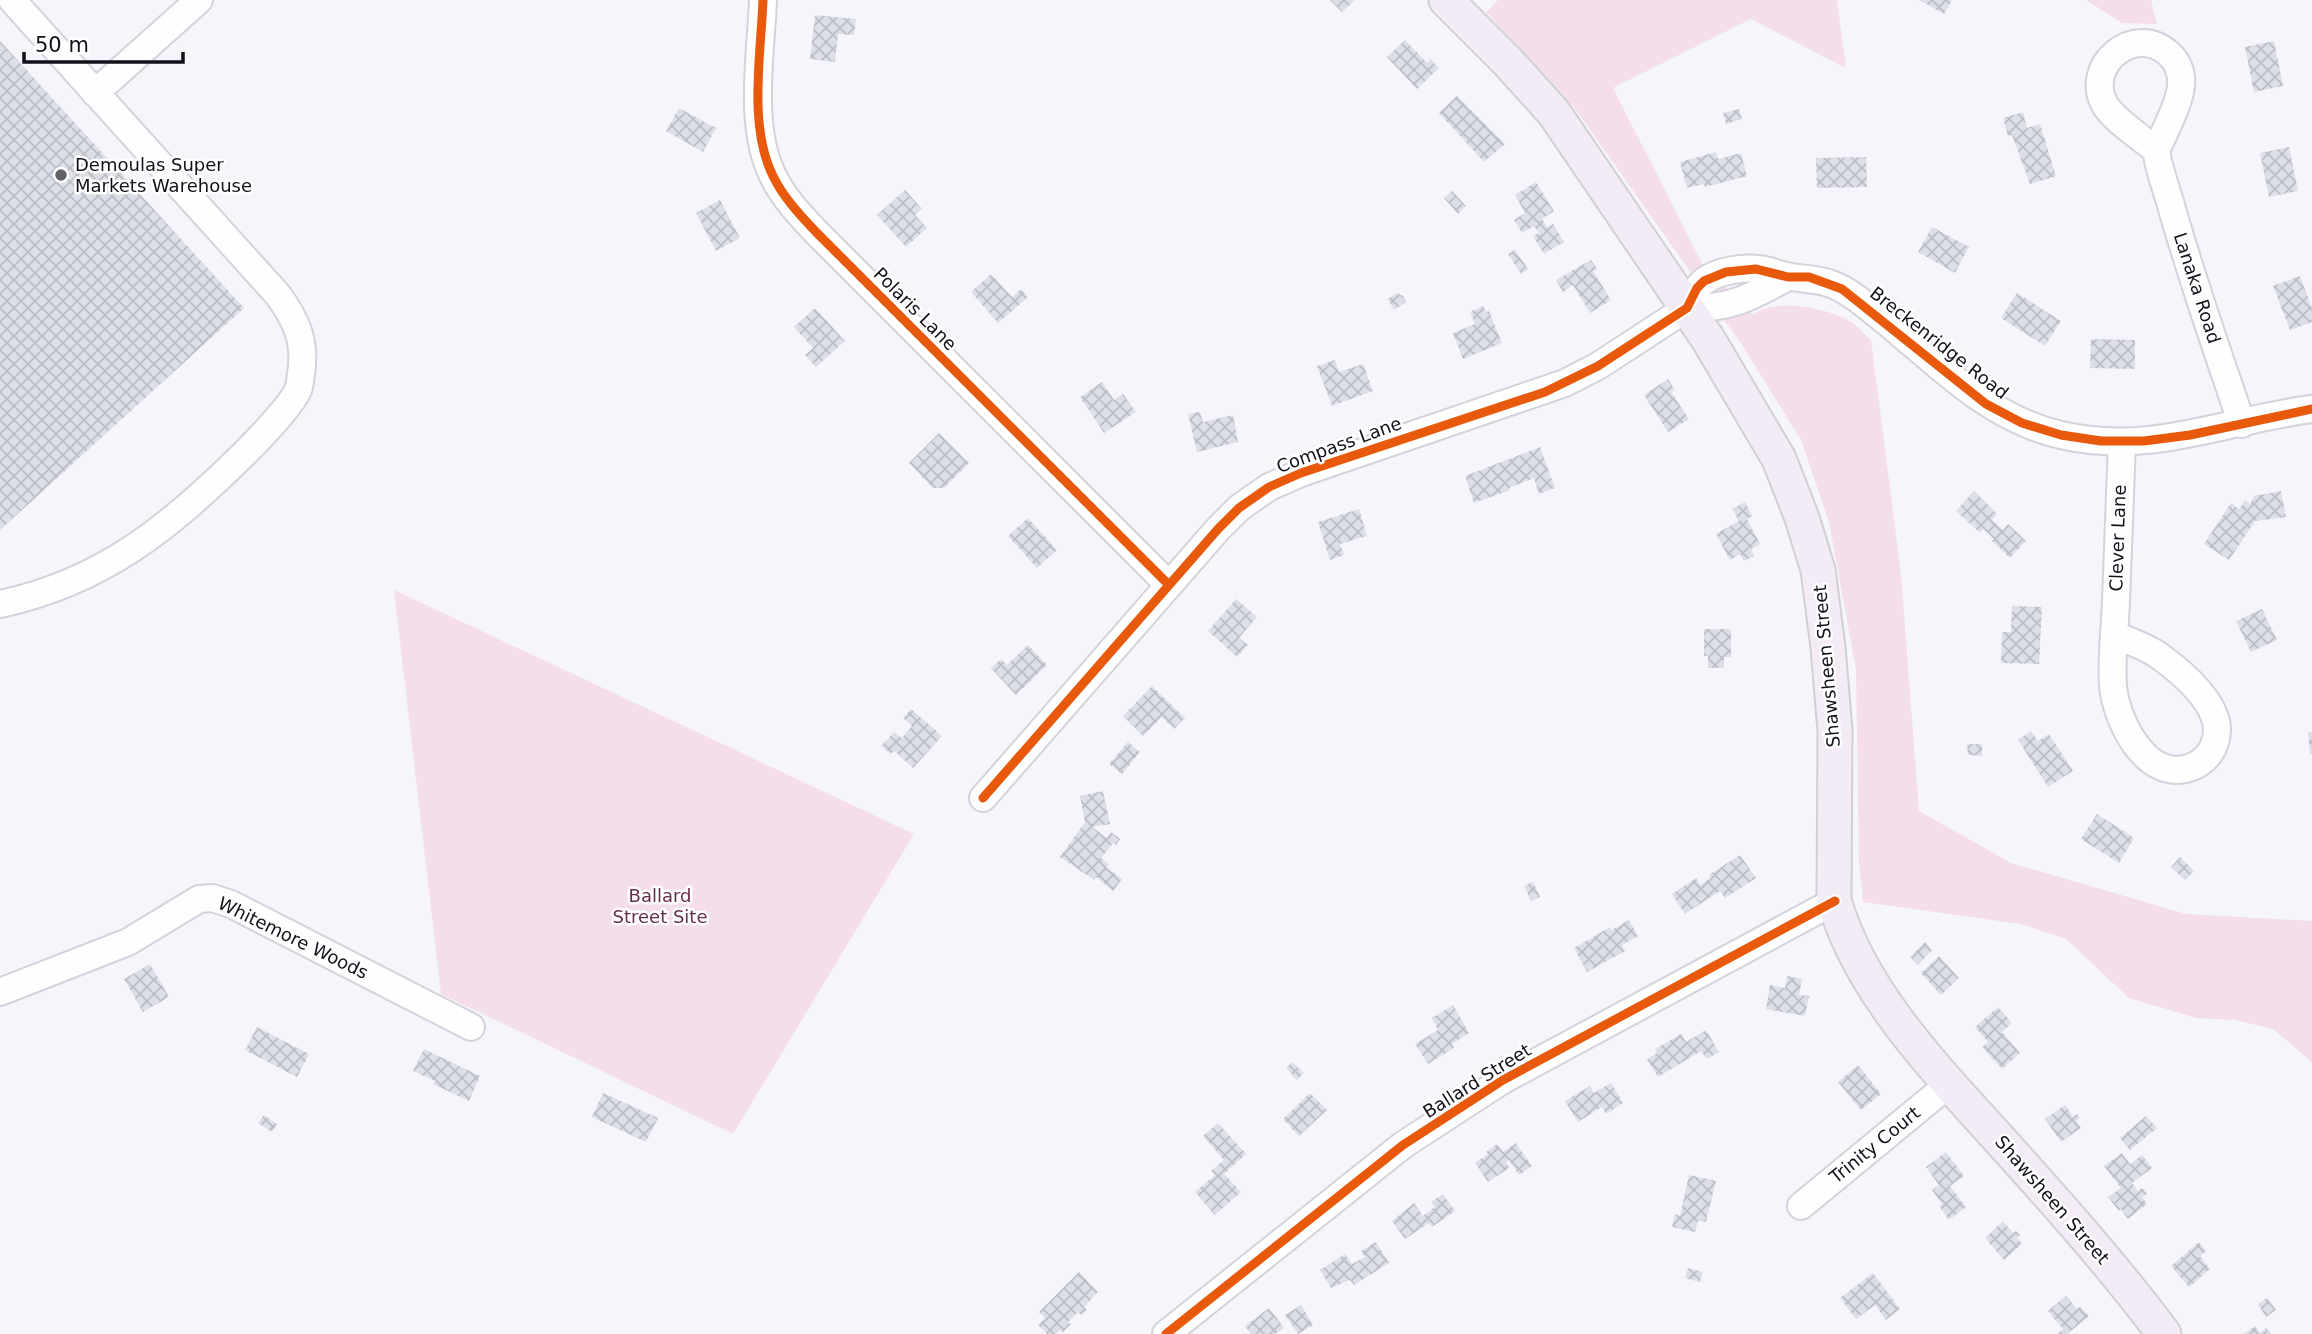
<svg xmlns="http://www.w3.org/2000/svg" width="2312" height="1334" font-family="'DejaVu Sans',sans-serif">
<defs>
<pattern id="building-cross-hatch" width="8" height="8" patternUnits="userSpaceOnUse" patternTransform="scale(1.75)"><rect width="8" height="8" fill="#dcdfe7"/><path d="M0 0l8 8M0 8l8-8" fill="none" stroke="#bcbec6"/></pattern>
</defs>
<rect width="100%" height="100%" fill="#f6f5fb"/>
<g fill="#f3deea">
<path d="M1498,0H1837L1846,68L1751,19L1613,88L1703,265L1753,315C1775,297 1826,308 1850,321C1857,325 1864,334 1871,340L1901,574L1919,811L2011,863L2186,914L2312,921V1062L2273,1029L2235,1020L2197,1018L2129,998L2066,939L2021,924L1863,902L1859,861L1856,670L1829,522L1801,440L1742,345L1574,107L1486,12Z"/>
<polygon points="2086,0 2151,0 2157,24 2122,23"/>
<polygon points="394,590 914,834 733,1134 441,994"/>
</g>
<g fill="url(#building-cross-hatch)">
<polygon points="1330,0 1355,0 1342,12"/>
<polygon points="1919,0 1952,0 1944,14"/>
<polygon points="815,15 856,19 854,35 838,34 835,62 810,59"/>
<polygon points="1405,40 1427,63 1430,59 1439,68 1417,89 1387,57"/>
<polygon points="0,41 244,308 0,530"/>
<polygon points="2274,41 2283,86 2254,92 2245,47"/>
<polygon points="1457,96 1505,144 1484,162 1439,113"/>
<polygon points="679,108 716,128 703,152 666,131"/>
<polygon points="1739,109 1742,119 1726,124 1723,113"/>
<polygon points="2023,112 2027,128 2040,124 2056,176 2030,184 2012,135 2008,136 2003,118"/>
<polygon points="2289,147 2298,191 2269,197 2260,153"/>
<polygon points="1716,152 1718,159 1741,153 1747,176 1705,187 1704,184 1687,188 1680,162"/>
<polygon points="1866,157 1867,187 1817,188 1816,158"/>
<polygon points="1536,182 1554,211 1542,219 1547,227 1553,224 1564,242 1544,254 1533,236 1539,233 1534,226 1522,233 1514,220 1525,213 1515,195"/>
<polygon points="905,190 922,209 915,215 927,228 906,247 877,215"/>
<polygon points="1452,191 1466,206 1458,214 1444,198"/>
<polygon points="720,200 740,238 716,251 696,213"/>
<polygon points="1932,227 1969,247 1955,273 1918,252"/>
<polygon points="1515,250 1528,269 1521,274 1508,254"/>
<polygon points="1591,260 1597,269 1593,271 1611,300 1590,313 1573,285 1563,292 1556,280"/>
<polygon points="991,274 1012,297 1021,289 1028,297 998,323 971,292"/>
<polygon points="2300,276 2312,308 2312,322 2290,330 2273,286"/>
<polygon points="1397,293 1403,296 1406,302 1394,310 1388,299"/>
<polygon points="2017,293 2061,321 2045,346 2001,318"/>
<polygon points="1483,306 1486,312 1489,311 1502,343 1463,359 1453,333 1475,324 1470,312"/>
<polygon points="815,308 845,341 816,367 805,355 813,348 794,327"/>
<polygon points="2091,339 2135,340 2135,369 2090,368"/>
<polygon points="1335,360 1339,372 1363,364 1373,391 1332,406 1317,366"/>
<polygon points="1668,379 1675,390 1671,392 1689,419 1668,432 1644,395"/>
<polygon points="1102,382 1114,400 1123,394 1136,412 1104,433 1080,397"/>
<polygon points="1200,412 1203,422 1233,415 1238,442 1197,452 1188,414"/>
<polygon points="939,433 969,463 944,488 933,488 909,463"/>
<polygon points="1540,447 1555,488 1539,494 1534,478 1509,488 1510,490 1474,503 1465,476"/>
<polygon points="1974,491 1997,514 1992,520 2003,530 2008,524 2026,541 2010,558 1992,541 1994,539 1983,529 1980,533 1956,511"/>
<polygon points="2281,491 2286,517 2255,521 2229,560 2204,544 2231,503 2239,509 2245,500 2250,504 2254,496"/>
<polygon points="1745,502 1752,516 1747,519 1760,544 1751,549 1754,556 1744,561 1740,554 1730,560 1716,534 1739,521 1732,509"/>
<polygon points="1359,509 1367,536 1340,544 1344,555 1330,560 1318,522"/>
<polygon points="1028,518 1057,550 1037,568 1008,536"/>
<polygon points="1236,599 1257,617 1239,638 1248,645 1237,657 1208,631"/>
<polygon points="2012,606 2042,607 2039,664 2001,663 2002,632 2011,632"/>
<polygon points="2262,609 2277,640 2251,652 2236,621"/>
<polygon points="1704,629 1731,629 1731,657 1724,657 1724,668 1708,668 1708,656 1704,656"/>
<polygon points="1028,645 1047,665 1016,695 991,668 1001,659 1007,665"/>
<polygon points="1152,686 1185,718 1174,729 1162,717 1143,736 1123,716"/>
<polygon points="911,709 942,736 913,768 894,751 891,754 881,746 894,732 902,738 912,726 903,718"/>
<polygon points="2031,731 2038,741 2049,734 2073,771 2048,787 2018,740"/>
<polygon points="2308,732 2312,732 2312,754 2310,754"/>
<polygon points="1128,742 1140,752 1122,774 1109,764"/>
<polygon points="1967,744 1982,744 1982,756 1968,755"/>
<polygon points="1103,791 1110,824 1092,827 1107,838 1111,832 1120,839 1116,845 1113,843 1101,858 1109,864 1106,867 1122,879 1113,891 1096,877 1094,880 1060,857 1085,822 1080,796"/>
<polygon points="2097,814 2134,838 2119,863 2081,839"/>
<polygon points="1740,855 1756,878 1725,898 1720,891 1685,914 1672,894 1696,878 1700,885 1711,878 1709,875"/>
<polygon points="2180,857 2194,871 2185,880 2171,867"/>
<polygon points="1533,882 1540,897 1531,901 1524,886"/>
<polygon points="1629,920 1638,936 1622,945 1625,951 1587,972 1574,948 1610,927 1612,930"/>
<polygon points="1925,942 1932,950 1918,965 1910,957"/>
<polygon points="1939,956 1959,978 1941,995 1921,973"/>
<polygon points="150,964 169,997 143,1012 124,979"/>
<polygon points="1787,976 1802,979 1799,995 1809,996 1805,1016 1766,1009 1770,985 1785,988"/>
<polygon points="1453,1005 1469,1033 1452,1044 1454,1048 1428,1064 1415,1044 1438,1030 1432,1018"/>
<polygon points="1998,1007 2012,1023 2002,1032 2020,1053 2002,1069 1982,1047 1988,1042 1975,1027"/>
<polygon points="257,1027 309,1054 297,1077 245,1050"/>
<polygon points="1706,1030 1719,1052 1707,1059 1701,1051 1658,1077 1647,1059 1657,1053 1655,1049 1681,1034 1686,1042"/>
<polygon points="424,1049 480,1076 469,1101 433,1084 435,1081 413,1071"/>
<polygon points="1292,1062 1304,1073 1297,1080 1286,1068"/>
<polygon points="1858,1065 1881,1094 1861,1110 1838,1082"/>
<polygon points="1611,1083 1623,1103 1606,1114 1602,1107 1578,1122 1565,1101 1590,1086 1594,1093"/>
<polygon points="603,1093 658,1118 646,1142 592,1117"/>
<polygon points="1310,1093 1327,1110 1299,1136 1283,1119"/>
<polygon points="2065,1105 2073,1117 2077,1114 2080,1118 2076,1121 2081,1128 2061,1142 2045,1119"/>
<polygon points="264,1115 277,1124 272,1132 258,1123"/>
<polygon points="2146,1116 2157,1128 2130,1150 2120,1138"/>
<polygon points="1218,1123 1246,1154 1224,1174 1241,1192 1215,1215 1195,1192 1215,1175 1211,1171 1224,1160 1203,1136"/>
<polygon points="1516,1143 1532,1166 1519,1175 1509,1160 1506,1162 1509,1168 1488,1182 1475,1163 1488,1154 1486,1152 1497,1144 1503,1152"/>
<polygon points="1946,1152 1964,1176 1950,1186 1966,1207 1949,1220 1939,1206 1942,1204 1932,1190 1939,1185 1926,1167"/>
<polygon points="2122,1153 2130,1164 2142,1155 2152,1168 2132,1183 2138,1191 2142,1188 2147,1194 2142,1197 2147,1204 2128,1219 2121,1209 2119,1211 2108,1197 2121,1188 2104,1166"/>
<polygon points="1689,1175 1716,1181 1706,1222 1698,1221 1695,1232 1672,1227 1675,1214 1680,1216"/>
<polygon points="1443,1194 1455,1211 1432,1227 1429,1223 1405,1239 1392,1221 1414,1203 1423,1216 1435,1207 1431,1202"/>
<polygon points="2003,1221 2013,1233 2016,1231 2020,1235 2017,1238 2022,1244 2004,1260 1985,1238"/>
<polygon points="1376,1242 1389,1263 1354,1285 1350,1280 1331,1288 1320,1270 1345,1254 1352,1264 1365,1257 1361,1251"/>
<polygon points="2199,1242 2206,1251 2200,1256 2210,1269 2189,1287 2171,1266"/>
<polygon points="1688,1268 1703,1272 1700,1282 1685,1278"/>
<polygon points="1079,1272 1098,1292 1084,1307 1087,1310 1081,1315 1078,1312 1068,1322 1071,1324 1063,1332 1060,1330 1056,1334 1047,1334 1038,1325 1045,1318 1039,1312"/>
<polygon points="1873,1273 1900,1309 1886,1320 1875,1305 1856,1319 1840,1298"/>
<polygon points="2066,1296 2077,1309 2080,1307 2089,1316 2067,1334 2057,1334 2063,1329 2048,1311"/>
<polygon points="2267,1298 2276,1310 2266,1317 2258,1304"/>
<polygon points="1301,1305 1313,1325 1298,1334 1285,1315"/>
<polygon points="1269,1308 1284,1328 1275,1334 1251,1334 1245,1326"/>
<polygon points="2255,1326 2260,1333 2266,1328 2271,1334 2244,1334"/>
</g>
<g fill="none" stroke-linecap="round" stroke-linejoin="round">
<defs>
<g id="minor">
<path d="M763,0C761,54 748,126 773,176C783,197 800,215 816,232L1168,584"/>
<polyline points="95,93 199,0"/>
<path d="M2157,151C2142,138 2115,121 2105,105C2083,66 2134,23 2168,53C2195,77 2174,110 2163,136C2161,140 2157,147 2157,151C2156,160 2167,191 2170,202C2191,277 2217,350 2242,424"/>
<path d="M1687,308C1691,300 1694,291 1700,285C1714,270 1746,266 1765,270C1772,271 1779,275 1786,276C1806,280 1822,278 1842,289C1859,298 1874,312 1889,324C1941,367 1992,420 2061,435C2151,456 2225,420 2312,409"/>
<path d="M1687,308C1732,309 1750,297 1788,277"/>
<path d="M0,604C104,582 169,527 243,455C256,442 291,406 298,390C300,385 300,379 301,374C306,342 297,321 278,295L12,0"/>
<path d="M2115,635C2129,641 2145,646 2158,655C2182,672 2227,709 2215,742C2211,756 2199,766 2185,769C2144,778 2116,719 2113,686C2111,658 2115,629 2116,601C2118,548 2120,495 2122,442"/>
<polyline points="983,798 1218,529 1239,508 1269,487 1301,473 1565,383 1598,366 1687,308"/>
<polyline points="0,992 128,942 199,899 212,898 231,904 471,1027"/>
<polyline points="1801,1206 1949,1084"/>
<polyline points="1166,1334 1403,1145 1503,1080 1835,901"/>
</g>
<path id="major" d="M1446,0L1508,62L1554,113L1708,339L1779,459L1802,518L1818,570L1828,647L1835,731L1834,900C1860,992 1936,1069 1999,1139C2056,1202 2113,1266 2164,1334"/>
</defs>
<use href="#minor" stroke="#d4d2da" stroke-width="30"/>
<use href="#major" stroke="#d1d0d4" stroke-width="37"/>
<use href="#minor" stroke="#fefefe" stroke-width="26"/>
<use href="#major" stroke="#f3ecf6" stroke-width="33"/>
<defs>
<g id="cycleway">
<path d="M763,0C761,54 748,126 773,176C783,197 800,215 816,232L1168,584"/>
<polyline points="983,798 1218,529 1239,508 1269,487 1301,473 1545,392 1598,366 1687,308 1697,288 1704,281 1726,272 1756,269 1788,277 1809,277 1842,289 1986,404 2022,423 2061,435 2101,441 2144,441 2190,435 2312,409"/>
<polyline points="1166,1334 1403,1145 1503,1080 1835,901"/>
</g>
</defs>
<use href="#cycleway" stroke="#fff" stroke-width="13"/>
<use href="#cycleway" stroke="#e8590c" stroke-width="9"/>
</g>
<circle fill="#626069" stroke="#fff" stroke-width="2.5" cx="61" cy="175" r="7"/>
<g text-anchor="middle" stroke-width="5" stroke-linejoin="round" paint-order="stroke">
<g font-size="18" fill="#12101a" stroke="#fff" text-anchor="start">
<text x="75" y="171">Demoulas Super<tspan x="75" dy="21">Markets Warehouse</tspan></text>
</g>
<g font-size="18" fill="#12101a" stroke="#fff">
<text transform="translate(2197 288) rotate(72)" y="6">Lanaka Road</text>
<text transform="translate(915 309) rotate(45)" y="6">Polaris Lane</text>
<text transform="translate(1939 343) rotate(38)" y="6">Breckenridge Road</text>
<text transform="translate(1339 445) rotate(-20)" y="6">Compass Lane</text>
<text transform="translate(2118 538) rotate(-88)" y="6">Clever Lane</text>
<text transform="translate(1827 666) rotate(-95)" y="6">Shawsheen Street</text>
<text transform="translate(293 938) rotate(26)" y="6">Whitemore Woods</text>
<text transform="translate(1477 1081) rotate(-32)" y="6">Ballard Street</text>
<text transform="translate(1875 1145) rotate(-39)" y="6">Trinity Court</text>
<text transform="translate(2052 1200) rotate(49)" y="6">Shawsheen Street</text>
</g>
<g font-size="18" fill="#672e4c" stroke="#fff">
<text x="660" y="902">Ballard<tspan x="660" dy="21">Street Site</tspan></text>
</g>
</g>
<path d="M24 52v10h159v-10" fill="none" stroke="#12101a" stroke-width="3.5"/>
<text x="35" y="52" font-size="21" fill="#12101a" stroke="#ffffff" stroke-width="5" paint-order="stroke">50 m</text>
</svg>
